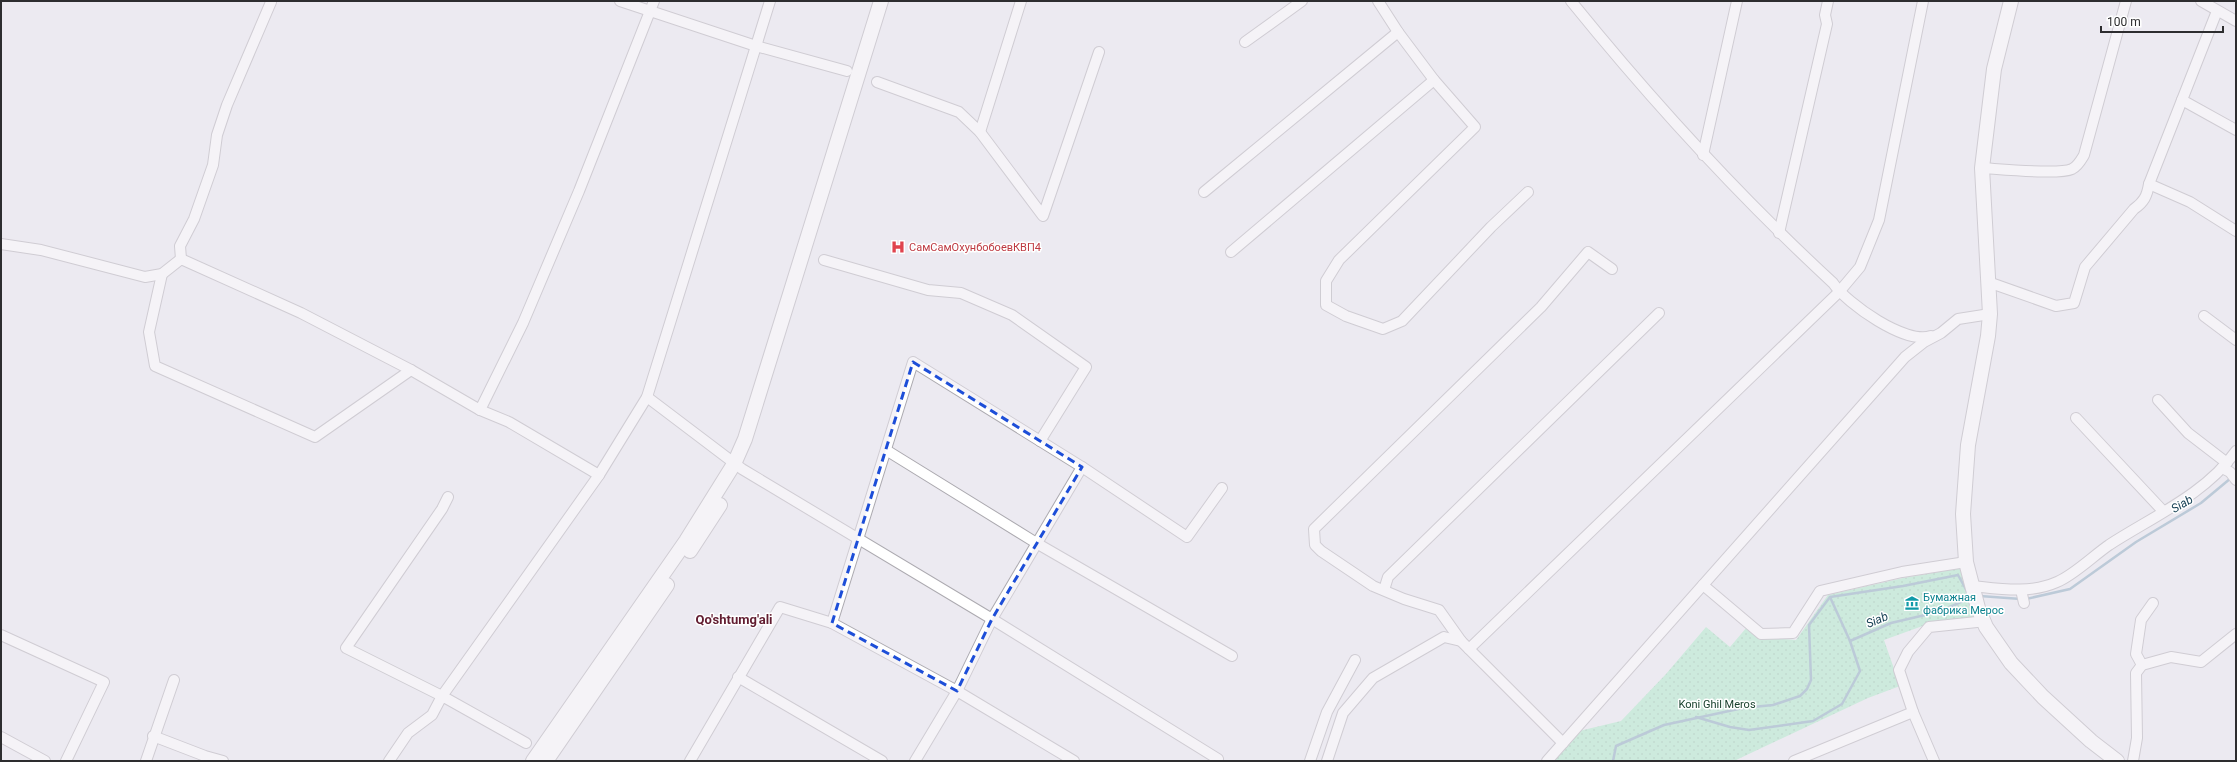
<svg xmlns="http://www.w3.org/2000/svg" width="2237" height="762" font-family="Roboto,sans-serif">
<defs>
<pattern id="park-dots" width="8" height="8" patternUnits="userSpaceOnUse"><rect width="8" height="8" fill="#a6eac5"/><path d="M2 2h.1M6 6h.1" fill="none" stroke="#8fc9aa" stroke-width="1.8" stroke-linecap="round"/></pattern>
</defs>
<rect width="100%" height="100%" fill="#eceaf1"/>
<polygon fill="url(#park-dots)" points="1961,568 1977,618 1928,624 1884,640 1900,686 1868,698 1734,761 1553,761 1579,731 1621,721 1666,674 1706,627 1730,647 1747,627 1760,637 1796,640 1828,595 1903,578"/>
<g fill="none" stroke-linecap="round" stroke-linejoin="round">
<g stroke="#81a5ba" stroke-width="2.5">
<polyline points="1980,596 2021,599"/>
<polyline points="1830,597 1903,586 1958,575 1968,593"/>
<polyline points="2026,599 2070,589 2136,542 2201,503 2231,478"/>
<polyline points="1696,717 1730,727 1749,730 1813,721 1842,704 1860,671 1850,641"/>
<polyline points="1613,761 1616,746 1664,725 1743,708 1773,705 1800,696 1807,689 1811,680 1809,625 1830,597 1850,641 1891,623 1942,611 1971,597"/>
</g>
<defs>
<g id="street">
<polyline points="620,1 756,46 847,71"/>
<polyline points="1378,1 1398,32"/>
<path d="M1571,1C1652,101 1739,196 1833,283C1847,304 1906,345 1931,336"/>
<polyline points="2201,1 2236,21"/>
<polyline points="2217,11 2182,100 2236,130"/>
<polyline points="1245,42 1302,1"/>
<polyline points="877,82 959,112 980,132 1043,216 1099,52"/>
<polyline points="2182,100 2149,184 2190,202 2236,231"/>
<polyline points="980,132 1021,1"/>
<polyline points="1703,155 1737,1"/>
<path d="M1982,168C1999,169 2059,175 2072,169C2078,166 2081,160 2084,155L2126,1"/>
<polyline points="1204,192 1398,32 1434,80"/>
<polyline points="1779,233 1827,24 1825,15 1828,1"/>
<polyline points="1,244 41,250 145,277 162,274 181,259 301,313 411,370 480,410 509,422 599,475"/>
<polyline points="1231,252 1434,80 1475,127 1339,260 1326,281 1326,305 1346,316 1383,329 1402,321 1491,227 1528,192"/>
<polyline points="181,259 180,246 194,219 213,165 217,135 227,105 271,2"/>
<polyline points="824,260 928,290 961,293 1012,315 1086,367 1040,441"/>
<polyline points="162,274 149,332 155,366 315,437 411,370"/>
<path d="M1988,282L2056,306L2074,303L2085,267L2134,209C2144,202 2147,196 2149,184"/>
<polyline points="2204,316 2236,340"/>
<polyline points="647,397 742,469 992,619 1218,759"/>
<polyline points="2158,400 2188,433 2227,463"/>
<polyline points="480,410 523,323 579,191 654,1"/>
<polyline points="2076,418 2163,511"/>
<polyline points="886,450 1038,544 1232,656"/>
<polyline points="2222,468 2230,472 2236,480"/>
<polyline points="448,497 442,509 346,648 442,696 599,475 647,397 770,1"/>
<polyline points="1703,585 1761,634 1793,633 1820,591 1902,572 1966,562"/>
<path d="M1973,586C2001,589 2030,594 2057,582C2074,575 2093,556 2109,545C2152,517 2206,494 2236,451"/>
<polyline points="1384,590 1388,577 1659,313"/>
<polyline points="2021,590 2024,603"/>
<polyline points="1,635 104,682 66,761"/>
<polyline points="1461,641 1439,610 1404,599 1373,586 1321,551 1315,545 1314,529 1541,307 1588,252 1612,269"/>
<polyline points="1469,649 1563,743"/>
<polyline points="2142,665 2136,654 2141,620 2153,603"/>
<polyline points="738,677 882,761"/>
<polyline points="153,736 205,756 223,761"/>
<polyline points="1,737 45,761"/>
<polyline points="146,761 174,680"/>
<polyline points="389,761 408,733 432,715 442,696 526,743"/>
<polyline points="690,761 780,607 832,623"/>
<polyline points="915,761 957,691 992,619 1082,467"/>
<polyline points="1074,761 957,691 832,623 913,362 1082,467 1187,537 1222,488"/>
<polyline points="1310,761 1327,712 1355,660"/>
<polyline points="1327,761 1343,713 1373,678 1444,637 1461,641 1469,649 1839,292 1860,267 1879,220 1923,1"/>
<polyline points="1547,761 1905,357 1924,342 1941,333 1958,319 1990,314"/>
<polyline points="1794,761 1913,712"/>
<polyline points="1934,761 1913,712 1899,670 1908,652 1929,627 1977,622 1982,618"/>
<polyline points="2133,761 2137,738 2136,673 2142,665 2171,657 2201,662 2236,634"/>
</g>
<g id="secondary">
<polyline points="2011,1 1994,69 1982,168 1990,314 1988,336 1968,445 1963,514 1966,562 1978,608 1986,627 2011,663 2043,697 2091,741 2117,761"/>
<polyline points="690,551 720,505"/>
<polyline points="533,761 686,541 734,464 745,439 881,1"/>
<polyline points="546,761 667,585"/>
</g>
</defs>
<use href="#street" stroke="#acaab0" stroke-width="12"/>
<use href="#secondary" stroke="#acaab0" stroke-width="16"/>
<use href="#street" stroke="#fff" stroke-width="10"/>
<use href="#secondary" stroke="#fff" stroke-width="14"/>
</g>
<path d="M0 0H2237V762H0ZM913,362L1082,467L992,619L957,691L832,623Z" fill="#eceaf1" fill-opacity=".55" fill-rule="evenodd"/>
<path fill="none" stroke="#1d4ed8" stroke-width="3" stroke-dasharray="8 5" stroke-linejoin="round" d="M913,362L1082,467L992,619L957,691L832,623Z"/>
<defs>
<symbol id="hospital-bare" viewBox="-9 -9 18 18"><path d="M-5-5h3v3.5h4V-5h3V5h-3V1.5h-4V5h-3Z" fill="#e0444e" stroke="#fff" stroke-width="2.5" paint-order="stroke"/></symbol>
<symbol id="museum-bare" viewBox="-9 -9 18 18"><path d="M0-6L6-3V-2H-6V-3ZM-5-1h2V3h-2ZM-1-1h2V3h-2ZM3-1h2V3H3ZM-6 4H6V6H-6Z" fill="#0f9aa8" stroke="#fff" stroke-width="2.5" paint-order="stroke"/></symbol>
</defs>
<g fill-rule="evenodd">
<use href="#hospital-bare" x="888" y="237" width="20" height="20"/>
<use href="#museum-bare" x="1902" y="593" width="20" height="20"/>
</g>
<g text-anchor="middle" stroke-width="3" stroke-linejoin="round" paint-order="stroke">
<g font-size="11" fill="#be3a42" stroke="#fff" text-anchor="start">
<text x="909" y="251">СамСамОхунбобоевКВП4</text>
</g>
<g font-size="11" fill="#0d838f" stroke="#fff" text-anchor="start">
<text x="1923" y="601">Бумажная<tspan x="1923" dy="13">фабрика Мерос</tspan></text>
</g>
<g font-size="11" fill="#18402d" stroke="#fff">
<text x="1717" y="708">Koni Ghil Meros</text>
</g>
<g font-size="12" font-style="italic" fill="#1b4458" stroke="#fff">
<text transform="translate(2182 504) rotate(-31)" y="4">Siab</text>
<text transform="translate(1877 620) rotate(-23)" y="4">Siab</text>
</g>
<g font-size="13" font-weight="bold" fill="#611c30" stroke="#fff">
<text x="734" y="624">Qo'shtumg'ali</text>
</g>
</g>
<rect width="2237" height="762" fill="none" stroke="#2d2d2f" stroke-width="4"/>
<path d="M2101 26v6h122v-6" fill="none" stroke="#2d2d2f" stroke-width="2"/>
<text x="2107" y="26" font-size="12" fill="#2d2d2f" stroke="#ffffff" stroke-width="3" paint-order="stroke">100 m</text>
</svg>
